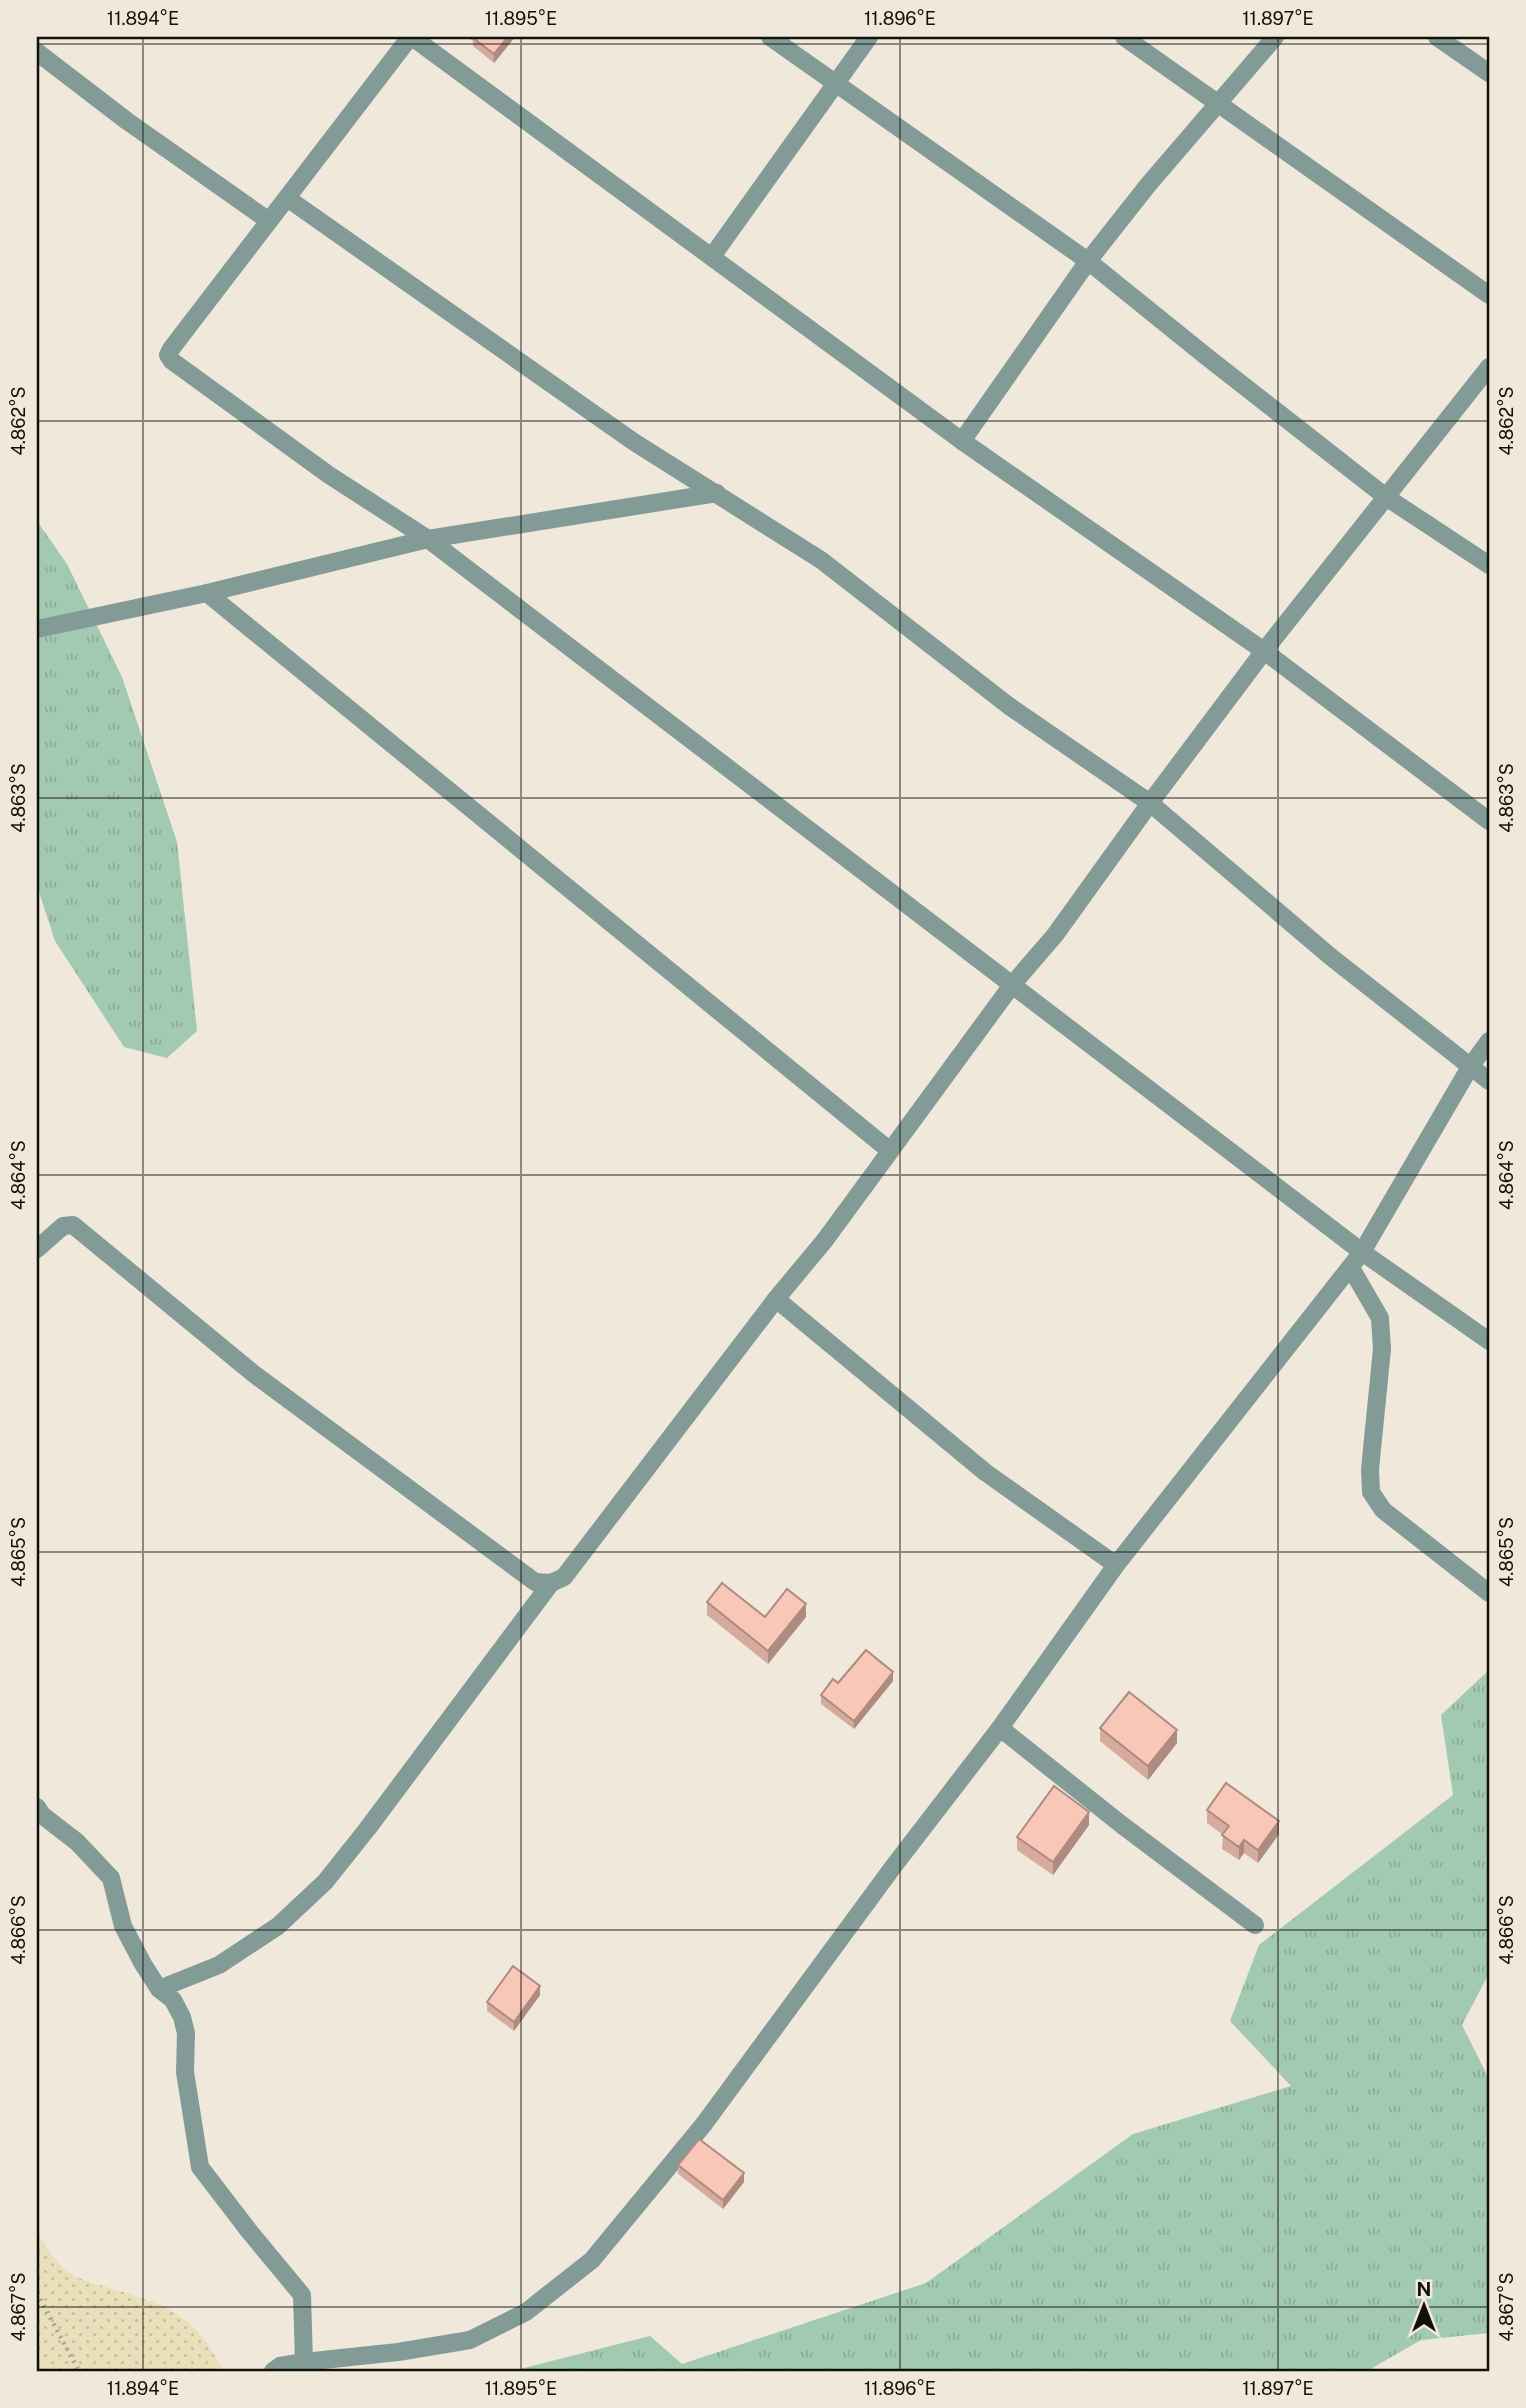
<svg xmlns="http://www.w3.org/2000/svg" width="1526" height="2408" font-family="'Public Sans',sans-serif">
<defs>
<pattern id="grass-tufts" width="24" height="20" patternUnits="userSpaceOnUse" patternTransform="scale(1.75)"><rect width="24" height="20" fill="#a2c9b2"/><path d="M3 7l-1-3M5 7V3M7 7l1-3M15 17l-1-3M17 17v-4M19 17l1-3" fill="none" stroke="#8aac98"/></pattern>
<pattern id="sand-dots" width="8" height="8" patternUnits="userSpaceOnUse" patternTransform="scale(1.75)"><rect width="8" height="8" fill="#e9e0bb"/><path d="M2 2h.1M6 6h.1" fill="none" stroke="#c7bf9f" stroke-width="1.8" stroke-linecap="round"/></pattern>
</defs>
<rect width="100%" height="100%" fill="#f0e8da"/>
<g fill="url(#grass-tufts)">
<polygon points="37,521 67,564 122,677 177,842 197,1031 167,1058 124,1047 55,941 37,886"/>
<polygon points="1489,1670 1489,1973 1462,2025 1489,2079 1489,2333 1421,2340 1367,2371 512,2371 650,2336 682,2364 926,2283 1133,2134 1291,2086 1230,2021 1259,1945 1453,1795 1441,1715"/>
</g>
<path fill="url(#sand-dots)" d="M37,2232C44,2243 52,2257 62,2267C71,2276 88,2282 100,2285C161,2304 194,2309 223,2371H37Z"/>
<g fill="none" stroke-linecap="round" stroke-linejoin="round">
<polyline stroke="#a6a095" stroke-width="4.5" stroke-dasharray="2 5" stroke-linecap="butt" points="37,2293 79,2371"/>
<g stroke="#839b97" stroke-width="18">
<polyline points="412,37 962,441 1264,651 1489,821"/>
<polyline points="770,37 1088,261 1207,357 1386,497 1489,565"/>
<polyline points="1124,37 1489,295"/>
<polyline points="1437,37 1489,73"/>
<polyline points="37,52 127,121 269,221"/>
<polyline points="287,198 634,442 821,560 1009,706 1150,803 1331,957 1489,1081"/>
<polyline points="713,255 869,37"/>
<polyline points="962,441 1088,261 1148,185 1275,37"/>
<polyline points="207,593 889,1150"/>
<polyline points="37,629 207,593 428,539 717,493"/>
<polyline points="1489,1041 1470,1067 1362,1252 1489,1341"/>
<polyline points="37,1249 63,1226 73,1225 254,1374 535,1582 551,1583 564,1577 776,1299 825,1240 1012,985 1055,935 1150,803 1264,651 1489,367"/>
<polyline points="1351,1268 1380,1318 1382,1349 1370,1469 1371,1492 1383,1510 1489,1593"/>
<polyline points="776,1299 985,1472 1116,1565"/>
<polyline points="1000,1728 1122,1825 1255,1925"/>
<polyline points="37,1807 42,1815 77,1842 111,1878 123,1926 143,1964 159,1989 173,2000 182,2017 186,2033 185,2072 200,2167 249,2231 302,2295 304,2362"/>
<polyline points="159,1989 219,1965 278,1926 325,1882 368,1828 551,1583"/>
<polyline points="273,2371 280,2366 304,2362 398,2352 470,2340 526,2312 592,2260 704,2124 893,1867 1000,1728 1116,1565 1362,1252 428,539 329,475 172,361 168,355 171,349 410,37"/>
</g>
</g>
<g fill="#d5ab9d">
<polygon points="467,37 515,37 494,63 473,46 473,41"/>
<polygon points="707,1602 765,1617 806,1617 768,1664 707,1615"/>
<polygon points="893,1681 854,1729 821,1704 821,1695 838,1683"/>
<polygon points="1100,1728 1177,1743 1148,1780 1100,1741"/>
<polygon points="1207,1810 1279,1834 1258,1863 1244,1853 1239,1860 1222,1849 1223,1835 1207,1823"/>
<polygon points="1089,1825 1053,1875 1017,1850 1017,1837"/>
<polygon points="540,1995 514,2031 487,2011 487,2002"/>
<polygon points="678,2165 744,2182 723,2209 678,2174"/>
</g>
<g fill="#ae8b80">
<polygon points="508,37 515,37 494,63 494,54"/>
<polygon points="806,1604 806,1617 768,1664 768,1651"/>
<polygon points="893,1672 893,1681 854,1729 854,1721"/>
<polygon points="1177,1730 1177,1743 1148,1780 1148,1766"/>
<polygon points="1089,1812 1089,1825 1053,1875 1053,1862"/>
<polygon points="1279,1821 1279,1834 1258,1863 1258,1850"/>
<polygon points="1244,1840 1244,1853 1239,1860 1239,1847"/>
<polygon points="540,1986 540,1995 514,2031 514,2022"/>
<polygon points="744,2173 744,2182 723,2209 723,2200"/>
</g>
<g fill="#f8c7b7" stroke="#ae8b80" stroke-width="2">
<polygon points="474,37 508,37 494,54 473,38"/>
<polygon points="722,1583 765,1617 787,1589 806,1604 768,1651 707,1602"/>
<polygon points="866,1650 893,1672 854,1721 821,1695 833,1679 838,1683"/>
<polygon points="1129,1692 1177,1730 1148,1766 1100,1728"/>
<polygon points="1226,1783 1279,1821 1258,1850 1244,1840 1239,1847 1222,1835 1229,1826 1207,1810"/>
<polygon points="1054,1786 1089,1812 1053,1862 1017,1837"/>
<polygon points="513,1966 540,1986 514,2022 487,2002"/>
<polygon points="699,2139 744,2173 723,2200 678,2165"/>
</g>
<path fill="none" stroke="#12100b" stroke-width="2" stroke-opacity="0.45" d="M143,37V2371M521,37V2371M900,37V2371M1278,37V2371M37,44H1489M37,421H1489M37,798H1489M37,1175H1489M37,1552H1489M37,1930H1489M37,2307H1489"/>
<rect width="1526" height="2408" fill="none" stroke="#f0e8da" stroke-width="77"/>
<g transform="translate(1424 2306)" stroke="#f0e8da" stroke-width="5" paint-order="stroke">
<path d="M0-5L12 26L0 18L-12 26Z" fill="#12100b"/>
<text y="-10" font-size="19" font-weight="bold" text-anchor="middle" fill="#12100b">N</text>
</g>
<rect x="38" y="38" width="1450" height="2332" fill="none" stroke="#12100b" stroke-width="2.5"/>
<g font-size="18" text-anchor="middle" fill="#12100b">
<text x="143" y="25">11.894°E</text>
<text x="521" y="25">11.895°E</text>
<text x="900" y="25">11.896°E</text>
<text x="1278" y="25">11.897°E</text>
<text transform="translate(19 421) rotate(-90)" y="6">4.862°S</text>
<text transform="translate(1507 421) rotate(-90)" y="6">4.862°S</text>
<text transform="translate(19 798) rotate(-90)" y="6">4.863°S</text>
<text transform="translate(1507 798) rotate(-90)" y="6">4.863°S</text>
<text transform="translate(19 1175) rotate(-90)" y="6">4.864°S</text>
<text transform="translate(1507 1175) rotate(-90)" y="6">4.864°S</text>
<text transform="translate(19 1552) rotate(-90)" y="6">4.865°S</text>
<text transform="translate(1507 1552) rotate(-90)" y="6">4.865°S</text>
<text transform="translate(19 1930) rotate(-90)" y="6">4.866°S</text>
<text transform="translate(1507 1930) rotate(-90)" y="6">4.866°S</text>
<text transform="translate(19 2307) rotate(-90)" y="6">4.867°S</text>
<text transform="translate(1507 2307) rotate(-90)" y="6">4.867°S</text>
<text x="143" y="2395">11.894°E</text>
<text x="521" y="2395">11.895°E</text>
<text x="900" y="2395">11.896°E</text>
<text x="1278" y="2395">11.897°E</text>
</g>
</svg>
